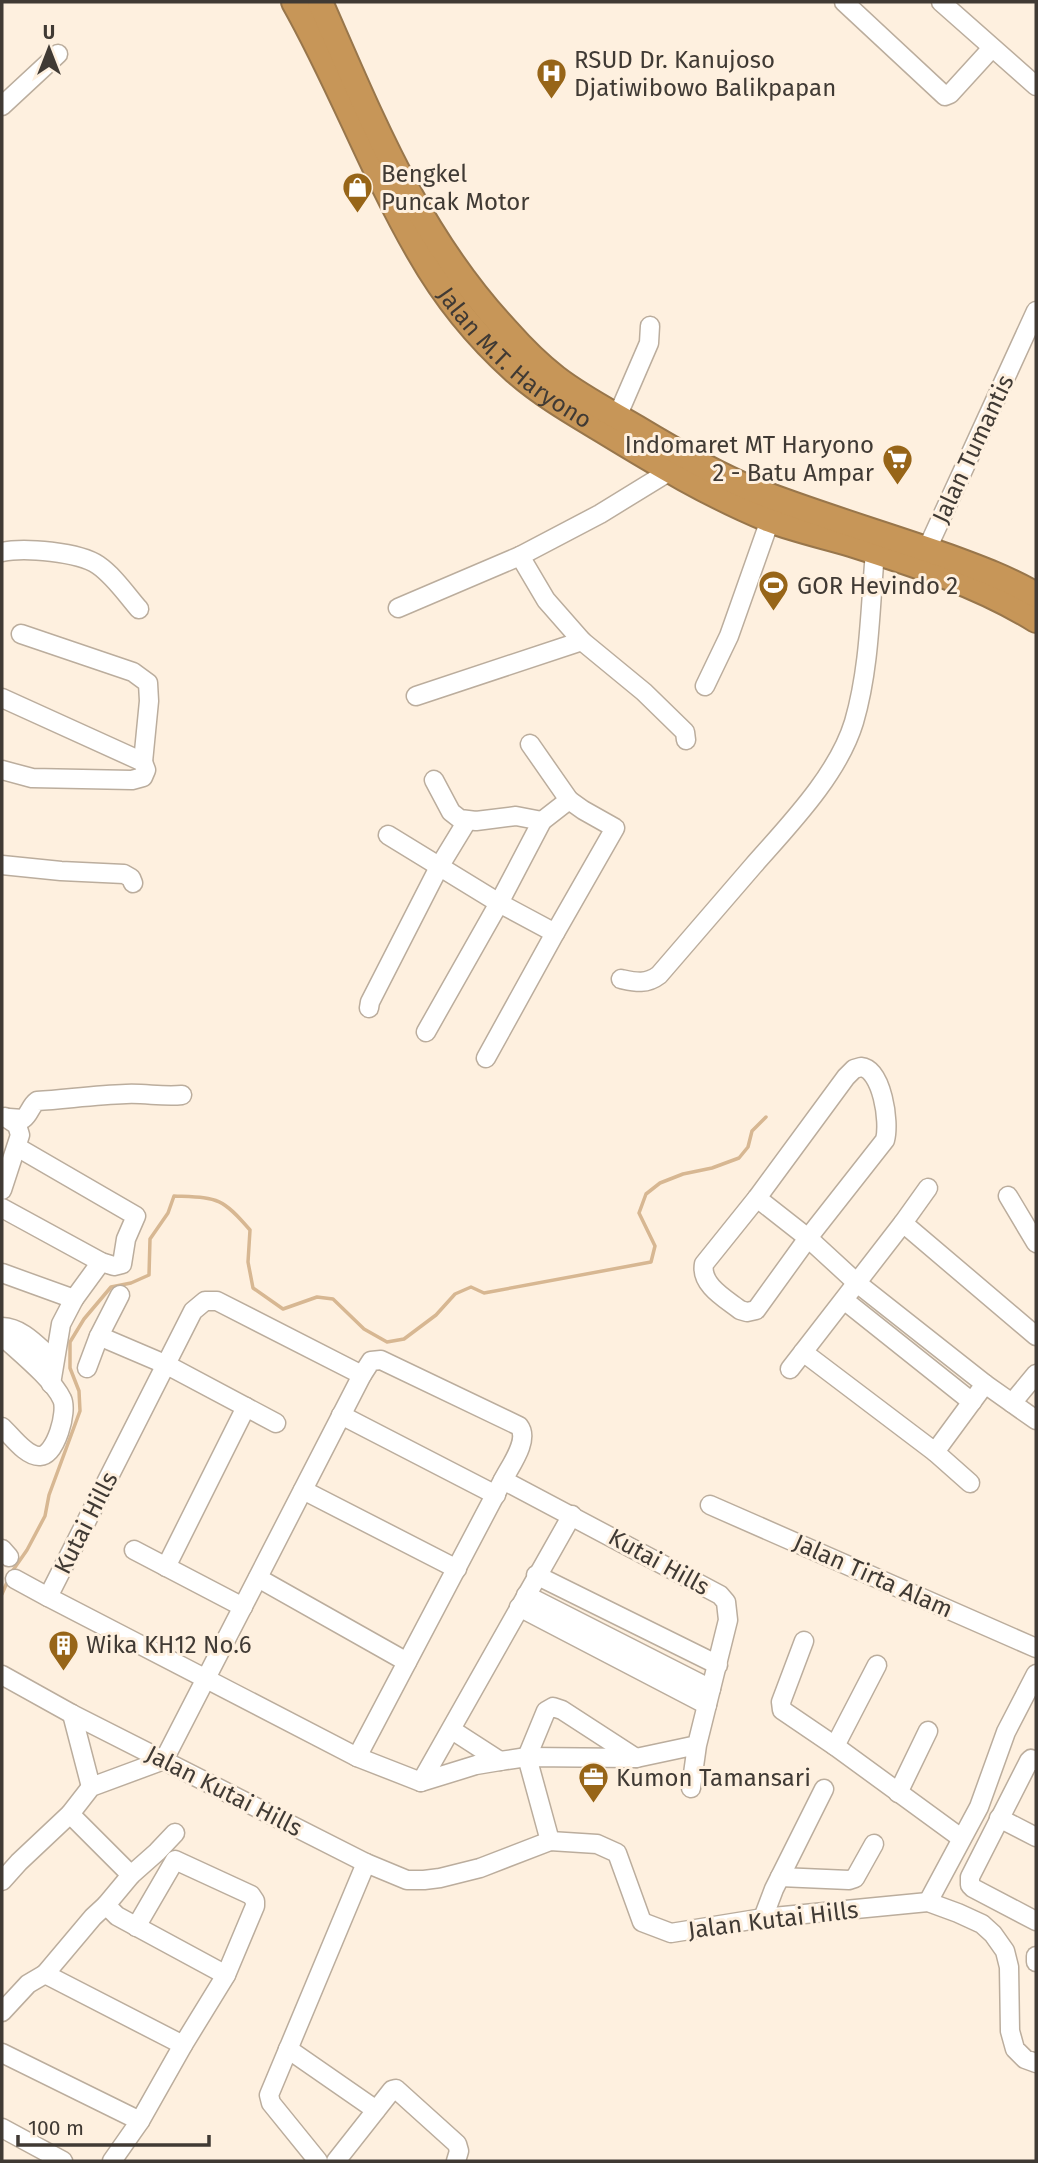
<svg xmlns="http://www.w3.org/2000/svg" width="1038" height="2163" font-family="'Fira Sans',sans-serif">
<rect width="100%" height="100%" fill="#fef0df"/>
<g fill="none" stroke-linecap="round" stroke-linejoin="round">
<g stroke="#d7b792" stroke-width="3.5">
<path d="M11,1573L27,1550L45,1516L49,1495L80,1411L79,1391L70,1368V1342L84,1319L111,1287L131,1283L149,1275L150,1239L168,1213L174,1196C217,1198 221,1196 250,1230L248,1262L253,1288L283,1309L317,1297L333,1299L364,1329L387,1342L404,1339L436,1315L455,1294L471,1287L484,1293L651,1262L655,1246L639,1213L646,1194L660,1183L683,1174L712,1168L739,1158L748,1147L752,1131L766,1117"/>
<polyline points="2,1594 8,1580"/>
</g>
<defs>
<g id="minor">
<polyline points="844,2 945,96 950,94 992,48"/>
<polyline points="941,2 1036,86"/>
<polyline points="2,106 58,54"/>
<polyline points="617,417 649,343 650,326"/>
<polyline points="927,549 1036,311"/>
<path d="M2,552C24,547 79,552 98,565C114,576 126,594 139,609"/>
<polyline points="520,556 546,600 582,641 644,692 685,732 686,740"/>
<polyline points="398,608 520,556 600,514 670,471"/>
<polyline points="21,634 133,672 148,683 149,701 143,762"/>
<polyline points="705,686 729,636 770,520"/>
<polyline points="416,696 582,641"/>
<polyline points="2,698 143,762 146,770 143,777 132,780 32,778 2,770"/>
<polyline points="530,744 569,800"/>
<polyline points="434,780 451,812 460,819 476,821 516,816 542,821"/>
<polyline points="388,835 499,903 555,933 615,828 583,810 569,800 542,821 499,903 426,1032"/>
<polyline points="2,865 61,871 124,874 131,878 133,883"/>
<path d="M621,979C635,982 646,985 659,975C690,939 722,902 753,866C789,825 838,775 854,722C870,667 870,608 875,552L878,540"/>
<polyline points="369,1008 370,1002 439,867 467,821"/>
<polyline points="486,1058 555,933"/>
<path d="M861,1067C882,1069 890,1122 885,1140L808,1238L756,1310L747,1312L740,1310C726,1299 700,1285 704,1264L757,1198L846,1077L854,1069Z"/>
<path d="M9,1118L23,1119C30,1114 30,1106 37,1101C67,1099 96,1095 126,1094C145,1093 163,1097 182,1095"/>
<polyline points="2,1190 20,1135 17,1125 5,1117"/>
<polyline points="1008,1196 1036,1243"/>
<polyline points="757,1198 808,1238 857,1283 985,1384 1036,1420"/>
<polyline points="2,1208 101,1262 114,1266 122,1264 126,1239 136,1216 17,1147"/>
<polyline points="903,1223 928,1188"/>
<polyline points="2,1273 74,1299 61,1324 51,1384"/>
<polyline points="74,1299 101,1262"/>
<polyline points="844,1300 972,1402"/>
<path d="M2,1327C24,1328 38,1347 54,1360"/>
<path d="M2,1336C19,1352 53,1379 62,1399C68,1411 56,1455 40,1456C26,1457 11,1435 2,1427"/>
<polyline points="99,1336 167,1365 276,1423"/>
<polyline points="803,1352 935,1452 985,1384"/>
<polyline points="87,1368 99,1336 120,1295"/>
<polyline points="790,1369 903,1223 1036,1336"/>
<polyline points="1012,1403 1036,1374"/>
<polyline points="341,1415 496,1495"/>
<polyline points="935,1452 970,1483"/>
<polyline points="303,1490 457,1569"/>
<polyline points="710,1505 1036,1648"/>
<polyline points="2,1549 9,1557"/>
<polyline points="134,1550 243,1607"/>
<polyline points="166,1567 246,1407"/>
<polyline points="536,1575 718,1665"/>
<polyline points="258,1578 407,1662"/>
<polyline points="15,1579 48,1597"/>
<polyline points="526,1595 711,1689"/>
<polyline points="519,1607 707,1705"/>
<polyline points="804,1641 781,1702 782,1710 835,1746 961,1838"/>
<polyline points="2,1675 72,1714 366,1863 407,1880 424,1880 440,1878 480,1868 550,1841 597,1844 617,1853 642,1922 671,1933 763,1918 928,1902 958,1913 982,1924 993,1934 1005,1951 1009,1967 1010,2031 1015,2049 1025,2059 1036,2063"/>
<polyline points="72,1714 91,1787"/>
<polyline points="452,1730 500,1761"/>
<polyline points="835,1746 877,1665"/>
<polyline points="357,1757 503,1480"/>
<polyline points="1036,1761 1031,1759 1029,1761 970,1877 970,1885 973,1888 1036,1921"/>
<polyline points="421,1782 572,1515"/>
<path d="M691,1788L697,1745L728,1620L726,1602L720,1595L503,1480C510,1466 530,1440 519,1426L381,1360L371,1361L362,1375L217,1301H205L193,1311L48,1597L357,1757L421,1782L476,1765L500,1761L527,1757L636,1758L697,1745"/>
<polyline points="898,1793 928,1731"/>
<polyline points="70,1814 131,1875"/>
<polyline points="999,1818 1036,1837"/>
<polyline points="550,1841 527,1757 546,1711 553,1707 562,1710 636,1758"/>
<polyline points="780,1877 849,1880 855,1878 874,1844"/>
<polyline points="2,1881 19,1862 70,1814 91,1787 164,1760 362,1375"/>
<polyline points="928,1902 979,1807 1006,1732 1036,1674"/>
<polyline points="106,1905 131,1875 157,1852 175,1833"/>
<polyline points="763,1918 774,1889 824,1789"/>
<polyline points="136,1927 175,1860 251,1895 255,1901 255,1906 226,1975"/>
<polyline points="1036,1956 1036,1962"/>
<polyline points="45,1974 93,1917 106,1905 117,1916 226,1975 183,2045"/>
<polyline points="2,2012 28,1984 45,1974 183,2045 140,2121"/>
<polyline points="288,2049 376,2110"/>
<polyline points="2,2053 140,2121 112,2161"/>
<polyline points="2,2128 63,2161"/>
<polyline points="318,2161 271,2103 269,2095 366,1863"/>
<polyline points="336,2161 392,2090 396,2089 457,2144 459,2151 456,2161"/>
</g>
<g id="highway">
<path id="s1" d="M294,2C340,83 372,171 419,252C444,296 477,337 515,371C541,394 572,412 602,430C656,463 711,496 770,520C796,530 824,536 851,544C914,564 980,585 1036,620"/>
<path d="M320,2C372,120 417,235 507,331C522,348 538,364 556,378C582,398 610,412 637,428C675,451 713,473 754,490C818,515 884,534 949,557C979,568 1009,579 1036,595"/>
</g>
</defs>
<use href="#minor" stroke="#bbad9d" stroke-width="21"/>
<use href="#highway" stroke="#98764b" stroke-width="28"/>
<use href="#minor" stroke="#fff" stroke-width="18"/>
<use href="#highway" stroke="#c79658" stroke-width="24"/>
</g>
<defs>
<symbol id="hospital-pin" viewBox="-11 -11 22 30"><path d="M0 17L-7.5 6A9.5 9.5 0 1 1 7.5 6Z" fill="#976518" stroke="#fef0df"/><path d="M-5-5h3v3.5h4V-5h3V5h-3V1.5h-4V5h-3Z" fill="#fff"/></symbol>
<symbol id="shop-pin" viewBox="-11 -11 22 30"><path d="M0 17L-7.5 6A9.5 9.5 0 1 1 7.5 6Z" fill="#976518" stroke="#fef0df"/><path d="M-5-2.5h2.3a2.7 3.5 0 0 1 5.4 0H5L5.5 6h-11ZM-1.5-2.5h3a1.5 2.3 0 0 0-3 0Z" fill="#fff"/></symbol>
<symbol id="supermarket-pin" viewBox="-11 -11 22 30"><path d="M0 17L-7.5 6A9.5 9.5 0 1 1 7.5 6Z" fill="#976518" stroke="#fef0df"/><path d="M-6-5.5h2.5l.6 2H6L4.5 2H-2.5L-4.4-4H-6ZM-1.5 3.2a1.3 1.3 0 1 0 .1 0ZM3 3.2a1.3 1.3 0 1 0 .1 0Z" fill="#fff"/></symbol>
<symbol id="stadium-pin" viewBox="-11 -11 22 30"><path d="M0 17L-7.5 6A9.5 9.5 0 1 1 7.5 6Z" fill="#976518" stroke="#fef0df"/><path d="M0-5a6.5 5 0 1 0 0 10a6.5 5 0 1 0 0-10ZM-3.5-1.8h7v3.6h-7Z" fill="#fff"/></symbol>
<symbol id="building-pin" viewBox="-11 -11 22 30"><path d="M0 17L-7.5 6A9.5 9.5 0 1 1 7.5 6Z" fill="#976518" stroke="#fef0df"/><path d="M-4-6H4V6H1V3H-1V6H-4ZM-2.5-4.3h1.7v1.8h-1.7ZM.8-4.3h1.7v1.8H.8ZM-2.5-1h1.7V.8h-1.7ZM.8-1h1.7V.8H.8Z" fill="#fff"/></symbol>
<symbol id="office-pin" viewBox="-11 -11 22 30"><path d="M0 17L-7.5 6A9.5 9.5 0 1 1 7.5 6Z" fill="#976518" stroke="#fef0df"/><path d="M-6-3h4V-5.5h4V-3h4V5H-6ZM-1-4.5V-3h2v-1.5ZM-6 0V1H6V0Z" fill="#fff"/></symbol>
</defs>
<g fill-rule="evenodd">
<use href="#hospital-pin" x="534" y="56" width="35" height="47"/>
<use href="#shop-pin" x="340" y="170" width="35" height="47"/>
<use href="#supermarket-pin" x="880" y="442" width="35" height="47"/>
<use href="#stadium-pin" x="756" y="568" width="35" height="47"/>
<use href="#building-pin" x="46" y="1628" width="35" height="47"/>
<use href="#office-pin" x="576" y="1760" width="35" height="47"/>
</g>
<g text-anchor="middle" stroke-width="6" stroke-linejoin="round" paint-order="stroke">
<g font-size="24" fill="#403a34" stroke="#fef0df" text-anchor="start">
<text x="574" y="68">RSUD Dr. Kanujoso<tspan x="574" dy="28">Djatiwibowo Balikpapan</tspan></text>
<text x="381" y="182">Bengkel<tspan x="381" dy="28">Puncak Motor</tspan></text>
<text x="874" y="453" text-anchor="end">Indomaret MT Haryono<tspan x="874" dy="28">2 - Batu Ampar</tspan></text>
<text x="797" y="594">GOR Hevindo 2</text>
<text x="86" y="1653">Wika KH12 No.6</text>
<text x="616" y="1786">Kumon Tamansari</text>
</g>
<g font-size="24" fill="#403a34" stroke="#fef0df">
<text dy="8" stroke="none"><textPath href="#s1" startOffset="424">Jalan M.T. Haryono</textPath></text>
<text transform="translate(973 449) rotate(-65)" y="8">Jalan Tumantis</text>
<text transform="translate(86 1523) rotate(-63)" y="8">Kutai Hills</text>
<text transform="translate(659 1562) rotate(29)" y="8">Kutai Hills</text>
<text transform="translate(873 1576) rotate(24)" y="8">Jalan Tirta Alam</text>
<text transform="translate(224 1791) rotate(27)" y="8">Jalan Kutai Hills</text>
<text transform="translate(773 1920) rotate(-7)" y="8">Jalan Kutai Hills</text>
</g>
</g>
<rect width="1038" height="2163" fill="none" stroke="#403a34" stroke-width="7"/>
<g transform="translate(49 49)" stroke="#fef0df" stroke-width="5" paint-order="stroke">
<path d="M0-5L12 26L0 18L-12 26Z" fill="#403a34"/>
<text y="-10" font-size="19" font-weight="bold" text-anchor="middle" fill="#403a34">U</text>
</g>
<path d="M18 2135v10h191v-10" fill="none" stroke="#403a34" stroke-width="3.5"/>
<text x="28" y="2135" font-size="21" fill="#403a34" stroke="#fef0df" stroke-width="5" paint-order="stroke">100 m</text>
</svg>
